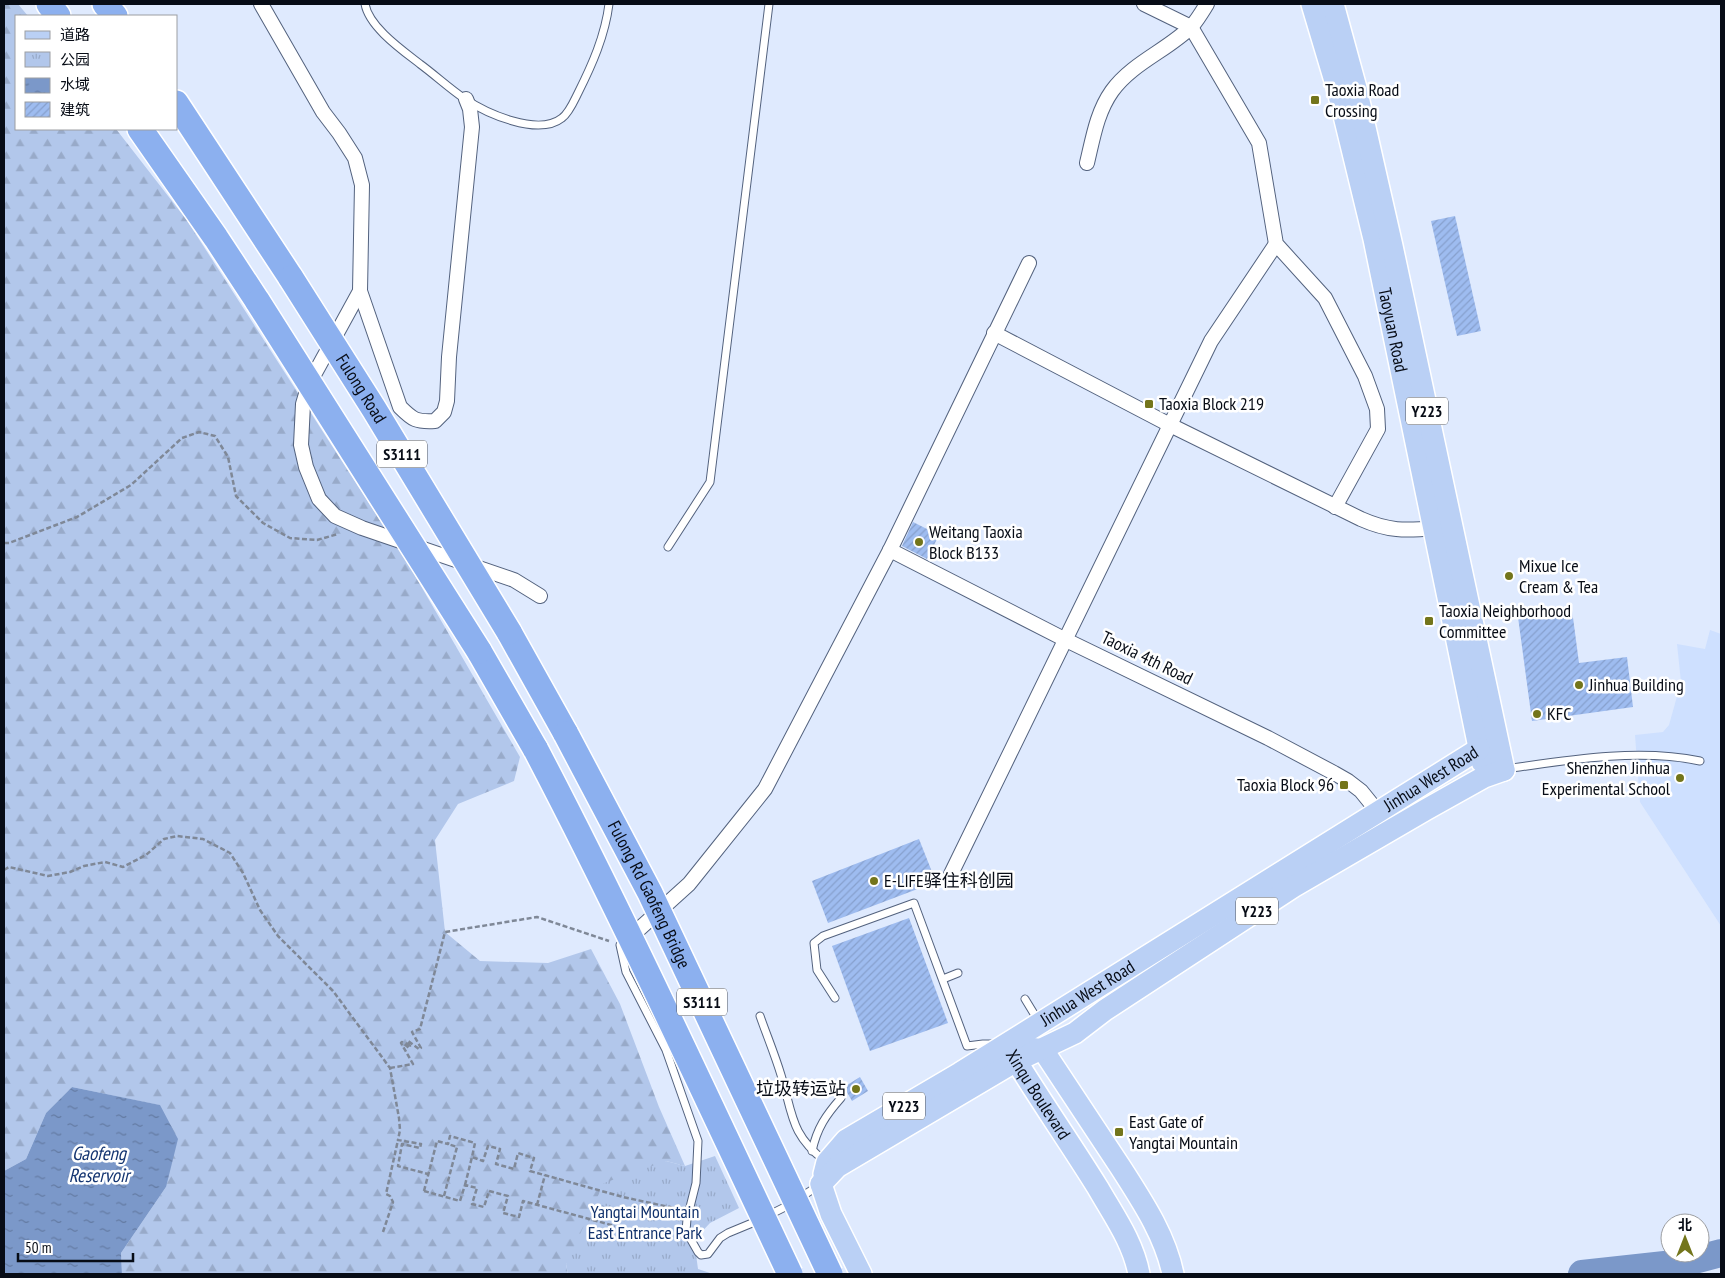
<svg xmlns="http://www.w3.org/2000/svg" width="1725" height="1278" font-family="'PT Sans Narrow','Noto Sans SC',sans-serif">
<defs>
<pattern id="forest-firs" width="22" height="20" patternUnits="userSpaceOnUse" patternTransform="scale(1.25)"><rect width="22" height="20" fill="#b2c7eb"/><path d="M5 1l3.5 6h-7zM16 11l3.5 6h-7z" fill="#98aac9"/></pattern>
<pattern id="park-tufts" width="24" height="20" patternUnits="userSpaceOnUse" patternTransform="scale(1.25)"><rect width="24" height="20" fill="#b2c7eb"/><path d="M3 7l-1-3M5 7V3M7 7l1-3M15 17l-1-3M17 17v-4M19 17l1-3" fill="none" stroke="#98aac9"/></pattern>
<pattern id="water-ripples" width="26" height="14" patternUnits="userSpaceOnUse" patternTransform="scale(1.25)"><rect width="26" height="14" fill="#7b98c9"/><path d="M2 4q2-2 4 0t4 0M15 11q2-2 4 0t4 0" fill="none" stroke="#637aa2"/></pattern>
<pattern id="building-hatch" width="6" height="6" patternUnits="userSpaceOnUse" patternTransform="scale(1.25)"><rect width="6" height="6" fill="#9ebcf0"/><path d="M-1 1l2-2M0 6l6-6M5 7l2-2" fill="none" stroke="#87a0cd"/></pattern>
</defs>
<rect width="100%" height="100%" fill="#dfeafe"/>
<polygon fill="#cee0ff" points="1710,630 1721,634 1721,926 1640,802 1635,735 1663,732 1669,725 1681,682 1677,644 1705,649"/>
<polygon fill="url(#forest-firs)" points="4,4 18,4 28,16 16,16 16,129 116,129 186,219 410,567 520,757 514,781 458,804 435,840 445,932 480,961 548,963 591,949 620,1004 659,1107 685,1166 666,1161 566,1264 568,1274 122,1274 121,1253 166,1187 159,1105 72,1087 46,1113 26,1159 4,1171"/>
<polygon fill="url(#park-tufts)" points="715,1156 739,1208 710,1223 694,1240 698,1269 713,1274 568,1274 566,1264 604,1183 666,1161 685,1166"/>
<polygon fill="url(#water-ripples)" points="72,1087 160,1105 178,1139 166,1187 121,1253 122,1274 4,1274 4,1171 26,1159 46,1113"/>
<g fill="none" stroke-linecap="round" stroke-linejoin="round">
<polyline stroke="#7b98c9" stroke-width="28" points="1582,1274 1683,1263 1721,1253"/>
</g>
<g fill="url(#building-hatch)">
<polygon points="1455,216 1481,331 1457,336 1431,221"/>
<polygon points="913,522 939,535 927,559 902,546"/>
<polygon points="1572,610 1579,663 1627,657 1633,707 1532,721 1518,617"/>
<polygon points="919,839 936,882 828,923 812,881"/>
<polygon points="909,918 948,1023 870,1051 832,946"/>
<polygon points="860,1077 868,1091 852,1101 844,1087"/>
</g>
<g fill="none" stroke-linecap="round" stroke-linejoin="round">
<defs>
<g id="lane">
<path d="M365,4C369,27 402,50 420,64C435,75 450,89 465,99C486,113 538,137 562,118C569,113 574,101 578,93C592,65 605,36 609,4"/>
<polyline points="668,547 710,482 769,4"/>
<path d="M1506,769C1568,760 1638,748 1700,761"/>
<polyline points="620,945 626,972 666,1050 698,1141 696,1183 687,1219 686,1231 698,1252 701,1255 708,1254 720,1238 728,1233 757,1221 787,1206 818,1186"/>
<polyline points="943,979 958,973"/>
<polyline points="835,998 817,970 814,943 823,936 914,903 967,1046 983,1044 995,1044"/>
<polyline points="1025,999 1039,1022"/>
<path d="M760,1016C767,1036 775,1055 781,1075C793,1114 790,1134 825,1161"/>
<path d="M812,1151C817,1128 826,1115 841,1098"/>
</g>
<g id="street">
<path d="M261,4L323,112L339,133L355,158L362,185L360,291L400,407C413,420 416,422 435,421L444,412L447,401L449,357L472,127L470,109L466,99"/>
<polyline points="1144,4 1191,27 1259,143 1276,244 1325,298 1365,376 1377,409 1378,429 1335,507"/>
<path d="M1087,163C1093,138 1097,112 1112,91C1132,63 1168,50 1192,26C1198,19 1202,12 1207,4"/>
<polyline points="360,291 309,384 303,404 301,445 306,467 319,499 335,516 362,528 514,580 540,596"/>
<path d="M994,333L1170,425L1361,519C1388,531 1405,531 1434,528"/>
<polyline points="890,550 1066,640 1268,738 1334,773 1348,781 1361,791 1378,812"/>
<polyline points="951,874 1211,341 1276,244"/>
<polyline points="627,940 689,884 765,789 890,550 1029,263"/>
</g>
<g id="primary">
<path id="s1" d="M1312,4L1338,91L1374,239L1482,762"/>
<polyline points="1333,4 1356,88 1392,246 1504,770"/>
<path d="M1029,1048L1043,1050C1069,1089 1095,1128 1121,1168C1142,1201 1165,1235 1173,1274"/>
<path id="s2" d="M1009,1049C1037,1096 1069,1141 1098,1188C1114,1216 1133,1242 1139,1274"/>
<path id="s3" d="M824,1174L827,1162L846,1140L960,1073L1479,749"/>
<polyline points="821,1184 837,1167 1016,1061 1075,1033 1105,1010 1293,887 1427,809 1484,777 1504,770"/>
<polyline points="821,1184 831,1214 861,1274"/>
</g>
<g id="highway">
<polyline points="49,4 58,16"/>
<polyline points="105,4 115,16"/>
<polyline points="176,103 291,278"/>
<polyline points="140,129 216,238 258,302"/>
<polyline points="509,632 566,734"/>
<polyline points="479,651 536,750"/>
</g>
</defs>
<use href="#lane" stroke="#53627e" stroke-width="9"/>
<use href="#street" stroke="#53627e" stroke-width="16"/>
<use href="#primary" stroke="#fff" stroke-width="24"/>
<use href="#highway" stroke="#fff" stroke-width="28"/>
<g stroke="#7f8897" stroke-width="2.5" stroke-dasharray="5 2.5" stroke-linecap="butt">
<polyline points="4,543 9,543 77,517 131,485 182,438 199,432 215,436 228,457 236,496 263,523 290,538 317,540 338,534"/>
<polyline points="4,870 9,867 48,876 70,872 84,866 105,862 123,867 146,855 164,839 177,836 203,839 230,853 243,873 260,910 278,936 333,991 390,1068 399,1118 400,1130 398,1140 421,1144 420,1148 402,1144 398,1166 428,1174"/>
<polyline points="390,1068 413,1064 401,1043 402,1042 409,1048 410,1046 407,1043 408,1041 419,1049 421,1048 412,1032 420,1029 445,932 537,917 609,941"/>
<polyline points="465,1185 472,1157"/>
<polyline points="424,1191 437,1141 448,1144 450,1136 475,1143 472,1157 483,1161 488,1146 500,1149 496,1164 514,1169 518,1153 534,1158 530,1171 623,1197 678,1209"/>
<polyline points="424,1191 460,1201 465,1185 477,1188 472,1204 484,1207 489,1191 508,1196 503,1213 519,1217 523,1201 615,1226"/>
<polyline points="444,1196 457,1147 448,1144"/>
<polyline points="537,1205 545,1175"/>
<polyline points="383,1232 393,1202 390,1196 386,1194 398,1140"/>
</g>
<use href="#lane" stroke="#fff" stroke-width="7"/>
<use href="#street" stroke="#fff" stroke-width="14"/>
<use href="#primary" stroke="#bad0f5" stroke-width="21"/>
<use href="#highway" stroke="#8cb0ef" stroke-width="25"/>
<defs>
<g id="highway-bridge">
<path id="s4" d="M291,278L374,409L509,632"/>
<polyline points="258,302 479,651"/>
<path id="s5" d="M566,734L650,893L830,1274"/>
<path d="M536,750C626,922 707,1099 790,1274"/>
</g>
</defs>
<use href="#highway-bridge" stroke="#fff" stroke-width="28" stroke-linecap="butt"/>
<use href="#highway-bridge" stroke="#8cb0ef" stroke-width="25"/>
</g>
<g fill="#73751b" stroke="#fff" stroke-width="2">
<rect x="1310" y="95" width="10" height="10" rx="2.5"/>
<rect x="1144" y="399" width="10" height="10" rx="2.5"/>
<circle cx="919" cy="542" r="5"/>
<circle cx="1509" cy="576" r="5"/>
<rect x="1424" y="616" width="10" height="10" rx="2.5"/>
<circle cx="1579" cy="685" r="5"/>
<circle cx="1537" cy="714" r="5"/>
<circle cx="1680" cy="778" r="5"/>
<rect x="1339" y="780" width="10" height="10" rx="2.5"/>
<circle cx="874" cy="881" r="5"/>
<circle cx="856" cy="1089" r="5"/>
<rect x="1114" y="1127" width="10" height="10" rx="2.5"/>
</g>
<g text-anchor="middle" stroke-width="5" stroke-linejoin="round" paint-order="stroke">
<g fill="#fff" stroke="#51555c" stroke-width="1">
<rect x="1406" y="397.5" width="42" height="27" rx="4"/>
<rect x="377" y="440.5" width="50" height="27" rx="4"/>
<rect x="1236" y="897.5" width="42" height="27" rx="4"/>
<rect x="677" y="988.5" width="50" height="27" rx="4"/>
<rect x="883" y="1092.5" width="42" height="27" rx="4"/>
</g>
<g font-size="16" font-weight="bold" fill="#070c16">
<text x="1427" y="417">Y223</text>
<text x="402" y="460">S3111</text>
<text x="1257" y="917">Y223</text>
<text x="702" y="1008">S3111</text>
<text x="904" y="1112">Y223</text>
</g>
<g font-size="18" fill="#070c16" stroke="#fff" text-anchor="start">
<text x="1325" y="96">Taoxia Road<tspan x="1325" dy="21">Crossing</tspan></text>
<text x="1159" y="410">Taoxia Block 219</text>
<text x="929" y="538">Weitang Taoxia<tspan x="929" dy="21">Block B133</tspan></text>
<text x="1519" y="572">Mixue Ice<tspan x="1519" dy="21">Cream &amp; Tea</tspan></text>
<text x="1439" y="617">Taoxia Neighborhood<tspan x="1439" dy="21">Committee</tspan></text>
<text x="1589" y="691">Jinhua Building</text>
<text x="1547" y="720">KFC</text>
<text x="1670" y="774" text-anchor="end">Shenzhen Jinhua<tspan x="1670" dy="21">Experimental School</tspan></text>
<text x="1334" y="791" text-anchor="end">Taoxia Block 96</text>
<text x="884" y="887">E-LIFE驿住科创园</text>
<text x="846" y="1095" text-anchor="end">垃圾转运站</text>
<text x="1129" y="1128">East Gate of<tspan x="1129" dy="21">Yangtai Mountain</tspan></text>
</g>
<g font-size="18" fill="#070c16" stroke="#fff">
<text dy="6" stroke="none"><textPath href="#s1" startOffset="336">Taoyuan Road</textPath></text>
<text dy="6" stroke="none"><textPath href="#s4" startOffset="131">Fulong Road</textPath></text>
<text transform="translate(1147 658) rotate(26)" y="6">Taoxia 4th Road</text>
<text dy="6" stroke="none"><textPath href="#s3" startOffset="729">Jinhua West Road</textPath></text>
<text dy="6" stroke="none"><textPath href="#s5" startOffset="181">Fulong Rd Gaofeng Bridge</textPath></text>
<text dy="6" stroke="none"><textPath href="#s3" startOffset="324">Jinhua West Road</textPath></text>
<text dy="6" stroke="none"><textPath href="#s2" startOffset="54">Xinqu Boulevard</textPath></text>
</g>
<g font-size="18" fill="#10316c" stroke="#fff">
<text x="645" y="1218">Yangtai Mountain<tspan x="645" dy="21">East Entrance Park</tspan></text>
</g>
<g font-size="19" font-style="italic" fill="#143571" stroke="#fff">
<text x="99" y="1160">Gaofeng<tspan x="99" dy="22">Reservoir</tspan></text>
</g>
</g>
<rect width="1725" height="1278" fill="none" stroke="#070c16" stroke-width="10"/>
<rect x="15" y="15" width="162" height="115" fill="#ffffff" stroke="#9c9ea2"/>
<rect x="25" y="31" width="25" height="8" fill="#bad0f5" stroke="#9c9ea2"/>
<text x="60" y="40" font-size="15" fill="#070c16">道路</text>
<rect x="25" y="52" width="25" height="15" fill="url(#park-tufts)" stroke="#9c9ea2"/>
<text x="60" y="65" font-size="15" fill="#070c16">公园</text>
<rect x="25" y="78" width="25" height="15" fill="url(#water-ripples)" stroke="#9c9ea2"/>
<text x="60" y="90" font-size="15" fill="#070c16">水域</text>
<rect x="25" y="102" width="25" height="15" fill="url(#building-hatch)" stroke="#9c9ea2"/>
<text x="60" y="115" font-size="15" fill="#070c16">建筑</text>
<g transform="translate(1685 1238)"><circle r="24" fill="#ffffff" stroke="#9c9ea2"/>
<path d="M0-4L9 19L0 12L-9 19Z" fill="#73751b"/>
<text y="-8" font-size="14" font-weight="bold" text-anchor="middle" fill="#070c16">北</text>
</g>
<path d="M18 1253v8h115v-8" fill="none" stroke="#070c16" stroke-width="2.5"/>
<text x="25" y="1253" font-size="15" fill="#070c16" stroke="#ffffff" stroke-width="4" paint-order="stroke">50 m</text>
</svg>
